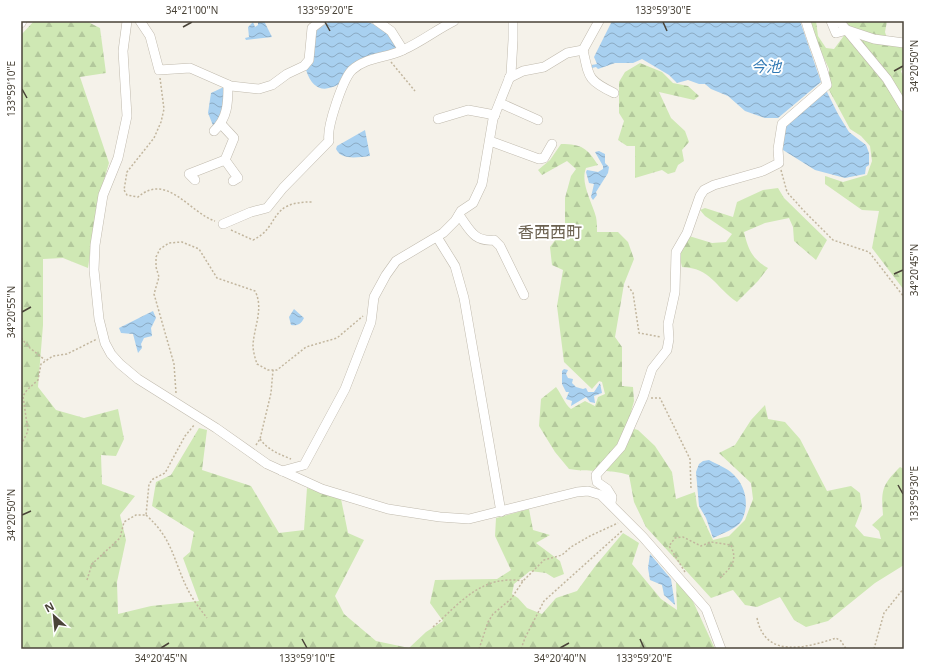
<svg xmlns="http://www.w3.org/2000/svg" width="925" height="670" font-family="'Noto Sans','Noto Sans JP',sans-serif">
<defs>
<pattern id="forest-firs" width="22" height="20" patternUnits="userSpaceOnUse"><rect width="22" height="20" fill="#cfe8b4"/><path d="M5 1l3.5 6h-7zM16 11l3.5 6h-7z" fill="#b3c89c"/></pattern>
<pattern id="water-waves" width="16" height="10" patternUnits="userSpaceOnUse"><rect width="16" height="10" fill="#a8d0f0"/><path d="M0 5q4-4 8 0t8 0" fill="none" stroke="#8baac3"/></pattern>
</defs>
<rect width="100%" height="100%" fill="#f5f2ea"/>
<g fill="url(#forest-firs)">
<polygon points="34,21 89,21 90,23 100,28 106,73 80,77 109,163 97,203 88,268 63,258 43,259 43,325 38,387 56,410 84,418 118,409 124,439 116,456 101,455 102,484 135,496 120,515 126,540 117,582 118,614 151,606 199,601 183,558 190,552 194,532 152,506 156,482 171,475 199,428 207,430 202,470 251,486 279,533 304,530 307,488 341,499 348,533 364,540 335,596 344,614 376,641 409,648 426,632 443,621 430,603 435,580 497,579 511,570 495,536 496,518 529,509 533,530 550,535 536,543 560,561 564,574 554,578 546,573 530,571 514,584 512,594 518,598 527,608 542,614 556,598 577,591 596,565 623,533 639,543 632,564 661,599 677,610 676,580 691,597 715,649 21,649 21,35"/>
<polygon points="810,21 816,21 818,36 826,48 834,49 843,37 848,24 845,21 887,21 885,32 889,45 904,43 904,68 901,71 904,79 904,290 872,248 879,211 862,210 825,184 825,176 843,182 867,175 872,161 870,146 861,136 850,129 829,90 829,69 814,37"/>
<polygon points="640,63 662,72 673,83 688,86 699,96 694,100 659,92 671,118 685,131 689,142 682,150 684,161 678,165 675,172 668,174 662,170 635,178 635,146 627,146 618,140 624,121 619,113 619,82 625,72"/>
<path d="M561,144C582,144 587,148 598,165L586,168C580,183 592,202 596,217C597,222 597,227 597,232H618L628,242L634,259L624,284L615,337L622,347V386L633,387L634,401L627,427L638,430L655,446L672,472L676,499L695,492L697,506L713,540L729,536L745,520L753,499L751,483L719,453L735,445L751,420L765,405L768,419L785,422L800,439L827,491L851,486L860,493L862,508L855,526L864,536L881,539L879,531L872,525L883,515C881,490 882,485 900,467L904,469V526C901,534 904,555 904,565L875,583L828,621L806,627L794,620L780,597L757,607L745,605L733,590L711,598L646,527L634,502L629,475C609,468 589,473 569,469L555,452L539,426L541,399L556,387C562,395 564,403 571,409L585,401L595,406L598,397L605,394L602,382L599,381L592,389L564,362L557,306L563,270L552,265L550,247L565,227V198L571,176L576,169L567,161L542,175L538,170L550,160Z"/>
<path d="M778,188L784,198L827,240L816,260L794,241L793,227L789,218L765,223L744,232C748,249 752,259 768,268L758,281L737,302C715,287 711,268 682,267L679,254L689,236L712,243L726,242L732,234L705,216L700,210L705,208L733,217L737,202L763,190Z"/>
</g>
<g fill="url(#water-waves)">
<polygon points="258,21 264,21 272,37 246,40 245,38 249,37 248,27 253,22 255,27 258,25"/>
<path d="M330,21C363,21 378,16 398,48C391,51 381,52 375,56C356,70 320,113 306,70C316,60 314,45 315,31Z"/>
<polygon points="612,21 800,21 821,82 778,118 765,118 745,111 728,96 711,89 705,84 699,84 688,80 677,83 669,75 642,59 633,63 615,63 598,69 596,67 592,68 592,65 597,64 594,57"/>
<polygon points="226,86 227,102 214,128 208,113 211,93"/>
<polygon points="826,90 838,114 849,132 866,145 869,153 869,165 866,167 865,174 845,178 815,170 783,150 783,137 786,122"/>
<path d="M365,130L370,156C358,157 342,161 336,149L337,146Z"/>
<polygon points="599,151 605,154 605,163 609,167 608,173 596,192 597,195 593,200 591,197 594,184 589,183 586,172 587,170 598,172 603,169 603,166 595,152"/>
<path d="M294,309L304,318C301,324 298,326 291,325L289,317Z"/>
<polygon points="153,311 156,318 151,328 152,336 144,338 141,344 142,348 138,353 133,334 121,333 119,328"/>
<polygon points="564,369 568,370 566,374 568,378 573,379 572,383 576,387 583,389 586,388 588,392 594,392 600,383 602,393 594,396 595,403 590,402 586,397 571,406 572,401 566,399 569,392 566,392 562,384 562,371"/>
<path d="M709,460C716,464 727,468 733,474C745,485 750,504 742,520C737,529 723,533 713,538L706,518L699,506L696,472L699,464L703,461Z"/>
<polygon points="650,554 671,579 675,605 664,595 662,585 650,580 648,568"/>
</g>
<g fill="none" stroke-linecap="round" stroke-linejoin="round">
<defs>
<g id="street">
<polyline points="127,21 123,51 127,116 118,158 103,195 95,245 94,270 99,319 105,343 111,354 120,364 138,379 216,428 267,464 322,489 388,509 440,517 469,519 577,492 588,491 601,495 643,537 706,609 721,649"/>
<polyline points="140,21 150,36 159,70 190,68 231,86 259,89 272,85 287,74 304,66 309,60 312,28 321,21"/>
<polyline points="377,21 391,31 403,50"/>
<polyline points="831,21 836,33 847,30 874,39 904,43"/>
<polyline points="839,21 887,79 904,107"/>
<polyline points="21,23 22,21"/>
<path d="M583,50C589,77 587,80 614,93"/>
<polyline points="509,78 523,71 544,67 567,53 583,50 599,21"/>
<polyline points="500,103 538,120"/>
<polyline points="438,119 468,110 495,115"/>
<path d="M214,131C228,118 228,102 228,85"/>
<polyline points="490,141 539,159 544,158 552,144"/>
<polyline points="225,160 238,178 233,181"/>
<polyline points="195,180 189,174 225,160 234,138 221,124"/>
<path d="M459,215C470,230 474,242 494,240L500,246L524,295"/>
<path d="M223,224L251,212L267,208L283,188L329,141C326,128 343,79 352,70C366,57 387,58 403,50C421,42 436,30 454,21"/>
<polyline points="437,237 455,266 464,298 501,512"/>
<polyline points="282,471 304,465 345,389 371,322 374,297 386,275 396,261 443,233 455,221 461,211 473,203 482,184 493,119 511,74 513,40 513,21"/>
<path d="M611,503L612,497L607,489L597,482L596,475L621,447L643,397L652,369L667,350L669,339L668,324L675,292L676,252L687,233L700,196L704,190L714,185L763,171L779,163L778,149L782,124L827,85C822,63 812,43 806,21"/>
</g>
</defs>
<use href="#street" stroke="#c0baad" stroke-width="10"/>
<g stroke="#c2b69e" stroke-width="1.5" stroke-dasharray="2 2" stroke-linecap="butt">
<polyline points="391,62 415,91"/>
<path d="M160,78L164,109L161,122L154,138L127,172L124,190L127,195L138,197C167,172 190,213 215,221"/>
<polyline points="781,170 787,192 803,210 833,240 869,252 904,297"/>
<path d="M231,230L253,240C281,227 267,201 313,202"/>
<polyline points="628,286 633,293 639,333 661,337"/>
<polyline points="21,338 30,348 45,360"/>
<path d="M176,393L174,364L154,294L159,277L156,267V257L160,249L169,243L182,242L199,249L217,278L255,291C264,308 254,327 253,345C253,351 255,358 257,364L268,370H277L306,347L337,338L363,316"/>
<polyline points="651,398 660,398 690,459 691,489"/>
<path d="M260,439C268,450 279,454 291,459"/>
<polyline points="21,445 28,431 23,396 27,390 38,380 41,364 53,356 67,354 97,339"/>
<polyline points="256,445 260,439 271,393 273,370"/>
<path d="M146,515C173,539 173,560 188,590C193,600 200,609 207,618"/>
<path d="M685,572L669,546L675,538L683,537L701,546L711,542L731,545C738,562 731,567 719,579"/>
<polyline points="87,580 92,564 120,538 124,522 136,515 146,515 149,484 153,479 165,473 185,436 195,424"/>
<path d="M757,618C765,659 806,648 836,638L841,641L846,649"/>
<path d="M433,627C460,603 482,574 523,581"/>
<polyline points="479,649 488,622 493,614 511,599 523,581 544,560 562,555 571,547 590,536 618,523"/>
<polyline points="521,649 525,638 544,601 623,530"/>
<polyline points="874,649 884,613 904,588"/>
</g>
<use href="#street" stroke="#fff" stroke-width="9"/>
</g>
<path fill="none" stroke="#494338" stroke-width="1.5" d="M325,22L330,31M663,22L667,31M183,27L192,22M894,71L903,66M22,89L27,98M894,274L903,270M22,312L31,307M898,485L903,494M22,515L31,511M302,639L307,648M640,639L644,648M161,648L169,643M560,648L569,643"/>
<g text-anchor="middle" stroke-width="4" stroke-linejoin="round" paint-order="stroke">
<g font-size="15" font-style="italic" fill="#3279b4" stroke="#fff">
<text x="766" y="72">今池</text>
</g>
<g font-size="16" fill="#6b6150" stroke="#fff">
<text x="550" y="238">香西西町</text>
</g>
</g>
<rect width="925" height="670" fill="none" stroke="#ffffff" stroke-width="44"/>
<g transform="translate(54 616) rotate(333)" stroke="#ffffff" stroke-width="3" paint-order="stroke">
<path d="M0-3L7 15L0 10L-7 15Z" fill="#494338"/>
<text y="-6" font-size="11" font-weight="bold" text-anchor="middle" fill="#494338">N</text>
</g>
<rect x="22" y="22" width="881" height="626" fill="none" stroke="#494338" stroke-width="1.5"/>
<g font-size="10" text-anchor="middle" fill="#494338">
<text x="192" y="14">34°21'00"N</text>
<text x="325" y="14">133°59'20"E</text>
<text x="663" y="14">133°59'30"E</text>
<text transform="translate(914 66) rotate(-90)" y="4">34°20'50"N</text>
<text transform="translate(11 89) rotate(-90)" y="4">133°59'10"E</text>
<text transform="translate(914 270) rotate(-90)" y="4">34°20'45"N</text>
<text transform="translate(11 312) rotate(-90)" y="4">34°20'55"N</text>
<text transform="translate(914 494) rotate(-90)" y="4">133°59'30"E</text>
<text transform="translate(11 515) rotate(-90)" y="4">34°20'50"N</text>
<text x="161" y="662">34°20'45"N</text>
<text x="307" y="662">133°59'10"E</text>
<text x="560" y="662">34°20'40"N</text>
<text x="644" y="662">133°59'20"E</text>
</g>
</svg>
